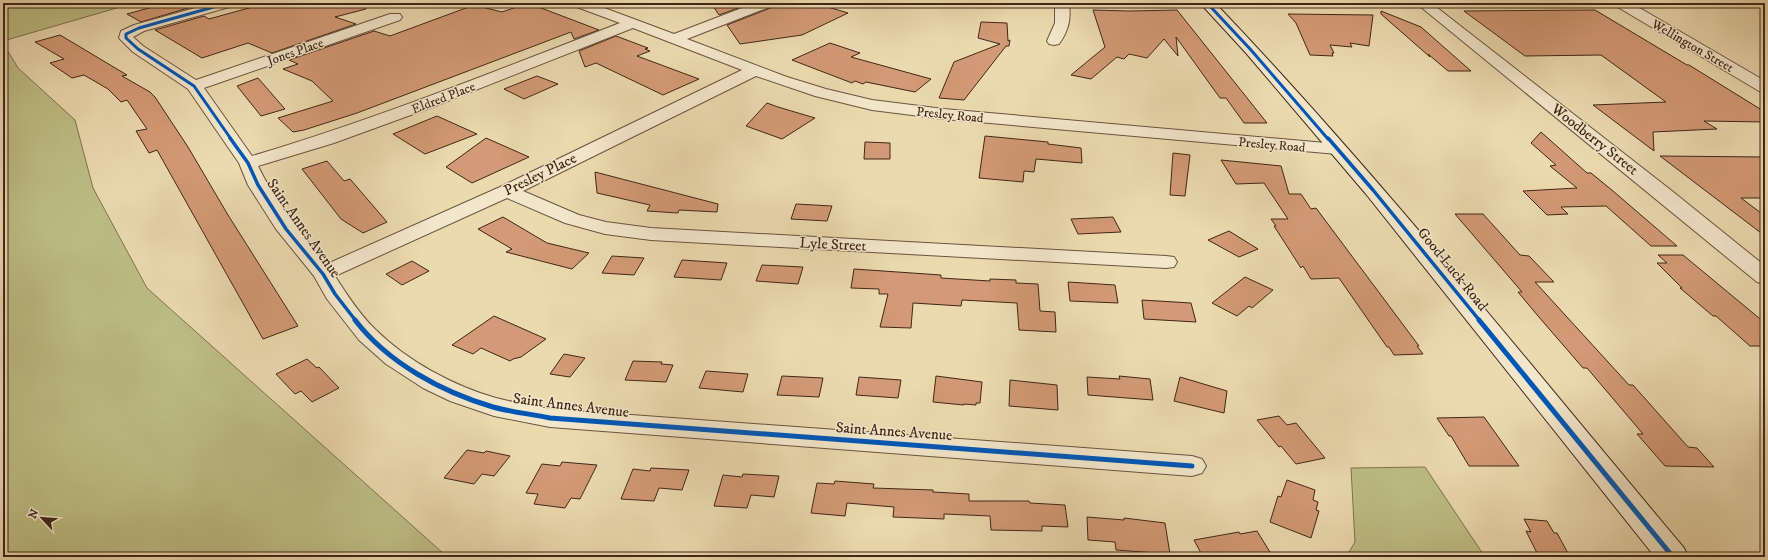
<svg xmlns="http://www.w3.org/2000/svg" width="1768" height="560" font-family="'IM FELL DW Pica',serif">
<rect width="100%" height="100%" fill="#ecdaaf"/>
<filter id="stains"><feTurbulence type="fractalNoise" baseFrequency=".005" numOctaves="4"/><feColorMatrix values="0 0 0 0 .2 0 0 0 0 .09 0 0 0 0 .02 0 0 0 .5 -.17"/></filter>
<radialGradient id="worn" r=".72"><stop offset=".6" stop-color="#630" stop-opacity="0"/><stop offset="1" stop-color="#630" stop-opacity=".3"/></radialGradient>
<g fill="#bebe86" stroke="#7f724f">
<polygon points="3,3 134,3 3,41"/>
<polygon points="3,43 18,68 75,120 93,188 147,288 444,554 490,557 3,557"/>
<polygon points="1425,467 1485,557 1346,557 1355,542 1351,468"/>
</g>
<g fill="#d29a76" stroke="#402618">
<polygon points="167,3 177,3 188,8 141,22 127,14"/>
<polygon points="267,3 366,3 366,9 335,17 356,24 272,53 248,43 202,58 155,30 204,16 209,19"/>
<polygon points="528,3 599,30 574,39 571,32 357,113 304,130 293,132 278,118 333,101 312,81 283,69 298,64 289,60 374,31 390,36 474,5 502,12"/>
<polygon points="711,3 751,3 719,15"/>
<polygon points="775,3 815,3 848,13 802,35 740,44 727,25 773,7"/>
<polygon points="1093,10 1129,11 1177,10 1267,123 1244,123 1226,98 1220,98 1176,37 1178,56 1164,39 1147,58 1129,54 1124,59 1117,57 1091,79 1071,75 1105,47"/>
<polygon points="1595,10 1687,65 1689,65 1765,112 1765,122 1704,121 1717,129 1653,132 1654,151 1593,105 1666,102 1601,55 1525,56 1464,11"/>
<polygon points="1381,11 1421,27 1471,71 1448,71 1428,54 1430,57 1381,14"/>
<polygon points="1288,14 1373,15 1369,46 1350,43 1352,47 1330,45 1334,53 1332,53 1333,56 1310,55 1296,23"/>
<polygon points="981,22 1007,23 1008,41 1010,40 1009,46 1006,46 964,100 939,98 954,62 1000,44 978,38"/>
<polygon points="60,35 127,75 122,76 150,92 155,97 188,147 228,215 298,326 263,339 157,150 149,153 136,131 147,129 127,100 121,102 108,89 84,75 72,78 50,63 64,59 35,42"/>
<polygon points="616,36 648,48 645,49 650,51 637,56 699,79 663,95 596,63 585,67 579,51"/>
<polygon points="830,43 860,53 851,57 931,79 915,92 866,82 863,84 855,81 852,83 792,60"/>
<polygon points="537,76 558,84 524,99 504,89"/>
<polygon points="258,78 285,109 261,116 237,86"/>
<polygon points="767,103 778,107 815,118 782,139 746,126"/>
<polygon points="437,116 477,134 425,154 393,134"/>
<polygon points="1541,132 1587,173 1591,173 1613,191 1677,246 1651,246 1606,206 1561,207 1568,214 1547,215 1523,191 1577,188 1550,166 1556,165 1531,143"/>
<polygon points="985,136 1048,142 1048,144 1081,148 1082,163 1036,159 1034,172 1024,171 1023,182 979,178"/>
<polygon points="486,138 529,157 472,183 446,167"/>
<polygon points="865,142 890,143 890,159 864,159"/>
<polygon points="1173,153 1190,155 1185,196 1170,195"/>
<polygon points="1660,156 1765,157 1765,198 1741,198 1765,216 1765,236"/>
<polygon points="1221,160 1281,166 1289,194 1301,194 1311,209 1316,208 1419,346 1417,346 1423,354 1394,355 1389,347 1387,347 1339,278 1311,279 1303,266 1301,268 1274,226 1276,226 1271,219 1288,219 1264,183 1236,184"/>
<polygon points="327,161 344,181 350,179 387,222 363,233 341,219 302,169"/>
<polygon points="595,172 718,204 717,212 679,210 678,213 647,211 650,205 597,193"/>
<polygon points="796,204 832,206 827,221 791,219"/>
<polygon points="1455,214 1483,214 1520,255 1529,256 1554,282 1535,282 1629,385 1633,385 1688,447 1697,448 1714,467 1665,466 1637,434 1643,434 1587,368 1583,368 1538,316 1518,292 1522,292"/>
<polygon points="503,217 547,243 589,253 572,269 506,252 512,249 478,229"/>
<polygon points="1113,217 1121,232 1078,234 1071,219"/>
<polygon points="1229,231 1258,249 1239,257 1208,240"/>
<polygon points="1658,255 1683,255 1765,323 1765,346 1750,346 1716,316 1713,316 1680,288 1682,288 1657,263 1667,263"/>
<polygon points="612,256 644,258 634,275 602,273"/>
<polygon points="682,260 727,263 721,280 674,277"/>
<polygon points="412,261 429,271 402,285 386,274"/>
<polygon points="762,265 803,267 798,284 756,281"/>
<polygon points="854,269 941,275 941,278 990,281 990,279 1016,280 1016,283 1038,284 1040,311 1055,312 1056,332 1019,330 1017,303 962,300 961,306 913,303 911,328 880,327 888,294 879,294 879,289 851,288"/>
<polygon points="1245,277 1273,290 1252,308 1249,306 1237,316 1212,303"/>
<polygon points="1068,282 1115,285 1118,303 1070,301"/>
<polygon points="1142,300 1191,303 1196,322 1144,319"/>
<polygon points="494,316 546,339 521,357 513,359 510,361 481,348 473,354 452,345"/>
<polygon points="564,354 585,358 570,377 550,374"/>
<polygon points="307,359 317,368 319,367 339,388 312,402 301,391 295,394 276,374"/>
<polygon points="633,361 662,362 661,364 673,365 666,382 625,380"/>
<polygon points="706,371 748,374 743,392 699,388"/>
<polygon points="782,376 823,378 819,397 777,395"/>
<polygon points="936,376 982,382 980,403 976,403 976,405 964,404 964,405 933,402"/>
<polygon points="1119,376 1150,379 1153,400 1088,395 1087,377 1120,379"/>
<polygon points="859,377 901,380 898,398 856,395"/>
<polygon points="1180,377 1227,391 1224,413 1174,401"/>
<polygon points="1010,380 1057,385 1058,410 1009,406"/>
<polygon points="1279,416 1287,425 1296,423 1325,458 1296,464 1281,446 1279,447 1257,420"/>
<polygon points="1484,417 1519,466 1469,466 1451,436 1449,436 1437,418"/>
<polygon points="467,450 484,453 486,451 510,456 494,476 482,474 474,484 444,478"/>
<polygon points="562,462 597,465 580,499 571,498 565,508 534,504 538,494 526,493 542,464 560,466"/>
<polygon points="651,468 689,470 682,490 659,488 654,501 621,499 633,469 650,471"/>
<polygon points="743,474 779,476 774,497 751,495 747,508 714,506 723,475 742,477"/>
<polygon points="1287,480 1315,490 1313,500 1318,502 1316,510 1319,511 1311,538 1270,522 1278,496 1281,497"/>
<polygon points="835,481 874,484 873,488 933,490 933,492 969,494 969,501 1029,501 1030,503 1065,505 1068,527 1042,526 1042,531 991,530 990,516 944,514 944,519 893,517 894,507 847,503 845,516 811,513 817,483 834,484"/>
<polygon points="1087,517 1124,520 1124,518 1165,523 1170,554 1116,550 1115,542 1088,540"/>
<polygon points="1524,519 1547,521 1554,533 1557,533 1570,557 1539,557 1526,531 1531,532"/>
<polygon points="1257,531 1273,557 1203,557 1194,540 1239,532 1240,534"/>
</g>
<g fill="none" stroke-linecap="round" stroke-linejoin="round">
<defs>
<g id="street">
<path d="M213,3H235L233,6L144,31L133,37L143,46L196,80L390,14H400L402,17L400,20L204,88L252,156C377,119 498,70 620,23L574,6L572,3H591L674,34L755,3H774L772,6L687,39L787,77L826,89L872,100L944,109L1337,144L1343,145L1346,149L1343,153L1337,154L944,119L872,110L815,96L756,76L523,191L579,215L606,222L651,228L1166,256L1174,257L1177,262L1174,267L1166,268L651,240L605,234L565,223L507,198L335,276C347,295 360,315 376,330C407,361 454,386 496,398C514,403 532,405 550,409L1192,456L1202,459L1206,466L1202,473L1192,476L550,427L494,416L450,401L423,388L386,364L359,340L327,299L314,276L276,229L248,185L239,163L188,89L133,52L119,38L121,31L134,25ZM633,28L742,70L500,187L327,264C300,233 276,203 258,166L334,143L430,108Z"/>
<path d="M1055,3H1069C1071,19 1069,30 1059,44L1054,45L1049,44L1047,41L1055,23Z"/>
<polygon points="1416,3 1431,3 1672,191 1765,266 1765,284 1757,282"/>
<polygon points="1614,3 1631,3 1765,81 1765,93 1759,91 1616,6"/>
</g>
<path id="secondary" d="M1200,3H1215C1380,176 1530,365 1684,548L1688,557H1655L1366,194L1246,53Z"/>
</defs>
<use href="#street" stroke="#6b533e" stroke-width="2"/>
<use href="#secondary" stroke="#402618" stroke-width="2"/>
<use href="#street" fill="#f3e7cb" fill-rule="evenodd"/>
<use href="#secondary" fill="#f3e7cb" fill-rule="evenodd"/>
<defs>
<g id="cycleway-far2">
<polyline points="228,3 139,28 126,34 126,38 138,49 194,86 231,139"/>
<polyline points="1207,3 1251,50 1328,139"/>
</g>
<g id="cycleway-far1">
<polyline points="230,138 248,163 258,185 286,229 323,274 335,294 356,321"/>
<polyline points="1328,138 1373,190 1480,321"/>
</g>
<g id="cycleway">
<path d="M355,320C388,363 442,392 493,407C511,412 531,414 550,418L1192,466"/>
<polyline points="1479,320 1673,557"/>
</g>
</defs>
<use href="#cycleway-far2" stroke="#f3e7cb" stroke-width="4.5"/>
<use href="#cycleway-far1" stroke="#f3e7cb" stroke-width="6"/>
<use href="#cycleway" stroke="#f3e7cb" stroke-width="8"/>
<use href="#cycleway-far2" stroke="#0057b8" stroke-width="3"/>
<use href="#cycleway-far1" stroke="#0057b8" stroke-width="3.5"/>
<use href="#cycleway" stroke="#0057b8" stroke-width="5"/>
</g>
<g text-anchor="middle" stroke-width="3" stroke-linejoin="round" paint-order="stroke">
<g font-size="13" fill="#402618" stroke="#f3e7cb">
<text transform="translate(1693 45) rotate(30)" y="5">Wellington Street</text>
<text transform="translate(295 51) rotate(-19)" y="5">Jones Place</text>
<text transform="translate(443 97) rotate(-21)" y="5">Eldred Place</text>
<text transform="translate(950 114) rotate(6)" y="5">Presley Road</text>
<text transform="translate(1272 144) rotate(5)" y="5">Presley Road</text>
</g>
<g font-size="15" fill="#402618" stroke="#f3e7cb">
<text transform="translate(1595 139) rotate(38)" y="5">Woodberry Street</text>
<text transform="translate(540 174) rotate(-26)" y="5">Presley Place</text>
<text transform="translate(304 228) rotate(55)" y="5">Saint Annes Avenue</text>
<text transform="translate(833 244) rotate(3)" y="5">Lyle Street</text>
<text transform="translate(1453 269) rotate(51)" y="5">Good Luck Road</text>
<text transform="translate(571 405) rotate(7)" y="5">Saint Annes Avenue</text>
<text transform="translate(894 431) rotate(4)" y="5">Saint Annes Avenue</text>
</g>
</g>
<rect width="1768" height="560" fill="none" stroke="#ecdaaf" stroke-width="16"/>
<rect x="4" y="4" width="1760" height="552" fill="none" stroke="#402618" stroke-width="2"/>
<rect x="8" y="8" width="1752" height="544" fill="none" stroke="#402618"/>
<g transform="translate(42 518) rotate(296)" stroke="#f3e7cb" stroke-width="3" paint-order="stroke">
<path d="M0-3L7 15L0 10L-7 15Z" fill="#402618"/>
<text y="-6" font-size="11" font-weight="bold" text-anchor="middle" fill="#402618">N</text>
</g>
<rect width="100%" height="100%" filter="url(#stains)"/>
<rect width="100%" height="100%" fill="url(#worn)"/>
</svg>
